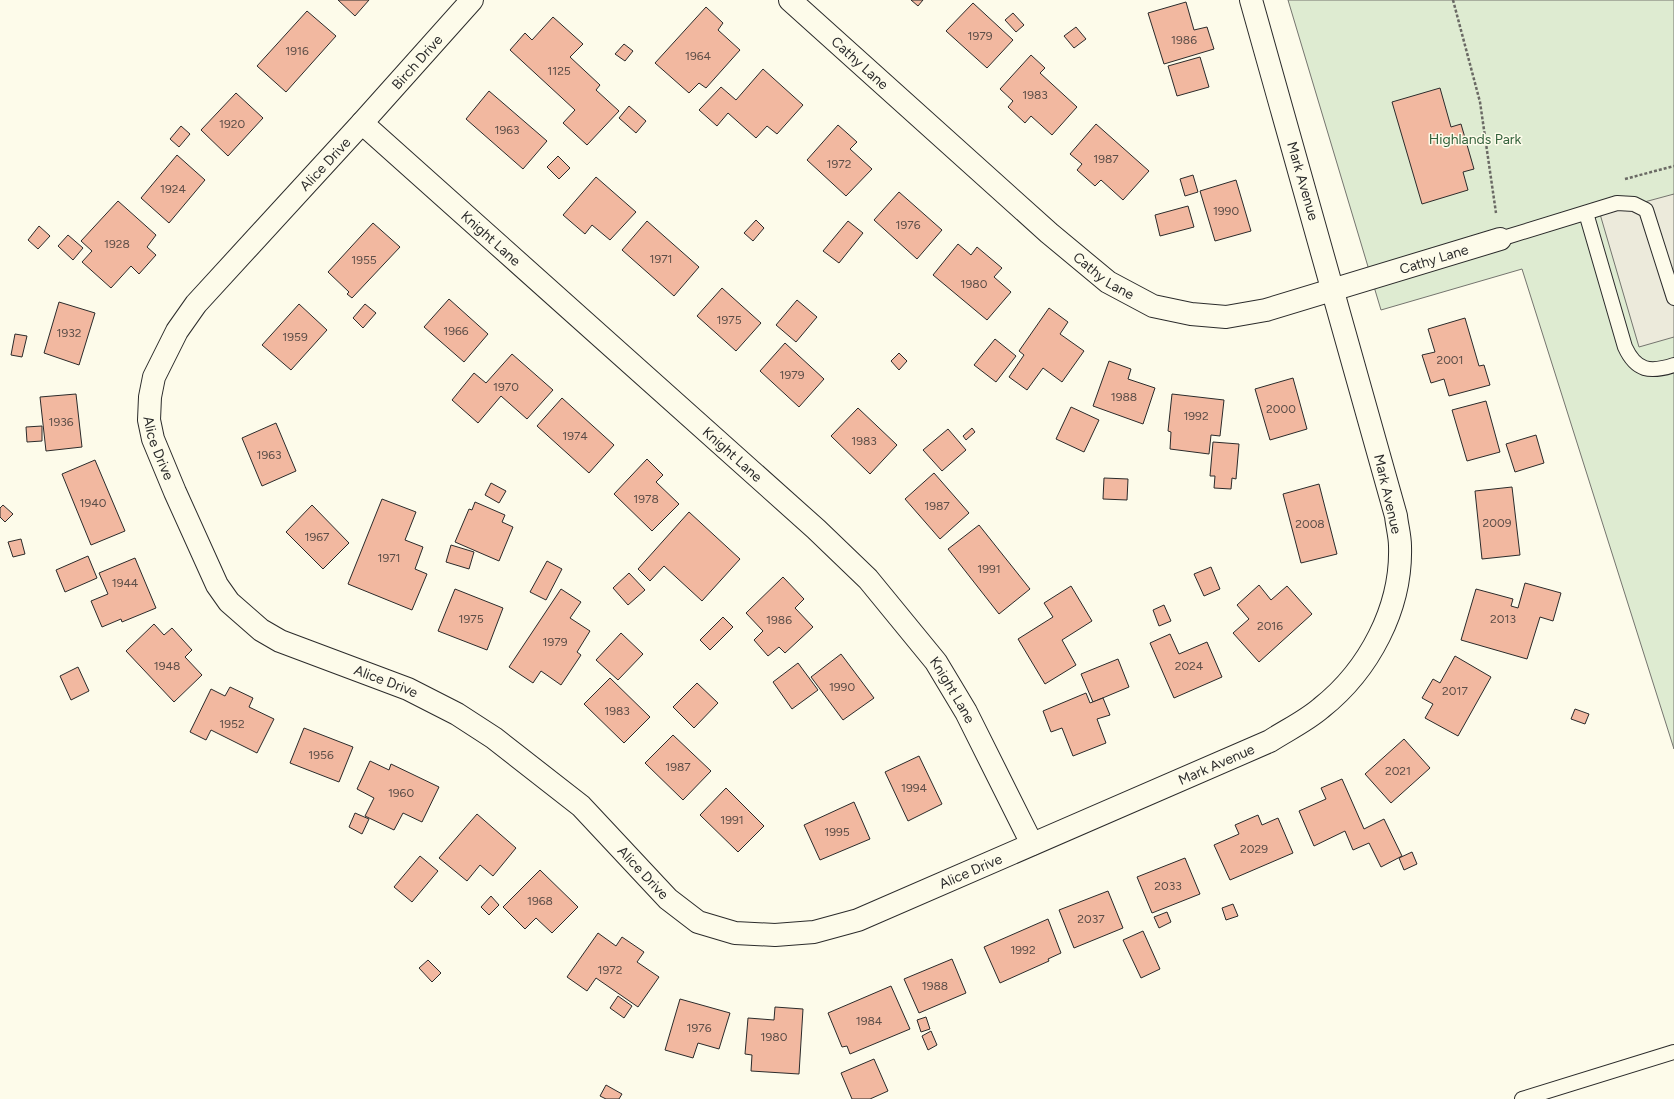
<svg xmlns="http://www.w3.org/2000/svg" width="1674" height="1099" font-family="Figtree,sans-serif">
<rect width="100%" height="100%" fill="#fdfbea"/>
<polygon fill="#deebd1" stroke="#74746e" points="1288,0 1674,0 1674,749 1522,269 1381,310"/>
<polygon fill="#eceadb" stroke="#74746e" points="1674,194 1674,337 1639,347 1600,214"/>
<g fill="#f2b8a0" stroke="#2b2b2b">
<polygon points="338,0 369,0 355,16"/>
<polygon points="911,0 923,0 918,6"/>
<polygon points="1186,2 1194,30 1207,27 1214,49 1164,64 1148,13"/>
<polygon points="973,3 1013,40 987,68 946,31"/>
<polygon points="706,7 723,23 718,30 740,50 706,88 699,83 689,93 655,63"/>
<polygon points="307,11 336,36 286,92 257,66"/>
<polygon points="1013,13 1024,25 1016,32 1005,20"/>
<polygon points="553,17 583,44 570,57 600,85 596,90 619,111 587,145 563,123 575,110 510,50 525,33 532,40"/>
<polygon points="1076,27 1086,39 1074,48 1064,36"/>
<polygon points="624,44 633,51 625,61 615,54"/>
<polygon points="1031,55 1045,68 1040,73 1077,107 1052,135 1031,116 1025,123 1008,107 1013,101 1000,89"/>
<polygon points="1200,57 1209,87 1177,96 1168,66"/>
<polygon points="763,69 803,105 777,134 767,126 756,138 728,113 717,126 699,110 721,87 736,100"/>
<polygon points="1440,88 1451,127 1461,124 1474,169 1463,172 1468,190 1422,204 1392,102"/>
<polygon points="489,91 547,141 523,169 466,119"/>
<polygon points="236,93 263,118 228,156 201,130"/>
<polygon points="629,106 646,121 636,133 619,118"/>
<polygon points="1096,124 1149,171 1123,200 1101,180 1095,186 1077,170 1082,164 1070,154"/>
<polygon points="838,125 857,142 850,149 872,169 846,196 807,160"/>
<polygon points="181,126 190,134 179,147 170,139"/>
<polygon points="177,155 205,180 169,223 141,198"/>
<polygon points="558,156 570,168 559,179 547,167"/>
<polygon points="1193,175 1198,192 1185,196 1180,179"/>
<polygon points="596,177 636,212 610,240 592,225 585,234 563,215"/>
<polygon points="1236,180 1251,231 1215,241 1200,191"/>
<polygon points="899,192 942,230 917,259 874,220"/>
<polygon points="118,201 156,235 147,247 156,255 139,274 131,266 111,288 82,262 92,251 81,241"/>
<polygon points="1188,206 1194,227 1160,236 1155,215"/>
<polygon points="756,220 764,228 753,241 744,233"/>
<polygon points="647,221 699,267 674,296 622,250"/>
<polygon points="848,221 863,233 839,263 823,251"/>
<polygon points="373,223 400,247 352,298 347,294 349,292 328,272"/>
<polygon points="39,226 50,236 38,249 28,240"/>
<polygon points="68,235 83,248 73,260 58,246"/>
<polygon points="958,244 971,255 977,247 1002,268 994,277 1011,292 987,320 933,275"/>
<polygon points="722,288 761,323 736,351 697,316"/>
<polygon points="449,299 488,334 464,362 424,327"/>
<polygon points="797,300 817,317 796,342 776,325"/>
<polygon points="59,302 95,313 79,365 44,353"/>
<polygon points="299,304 327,330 291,370 262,345"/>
<polygon points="365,304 376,313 363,328 353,318"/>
<polygon points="1049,308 1068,322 1060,334 1084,351 1062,382 1043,368 1027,390 1009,377 1024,355 1019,351"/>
<polygon points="1465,318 1479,366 1484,365 1490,385 1449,396 1444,379 1431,383 1422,355 1435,352 1428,329"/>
<polygon points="15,334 27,336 22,357 11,355"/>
<polygon points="995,339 1016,356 996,382 974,365"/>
<polygon points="785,343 824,379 799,407 760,371"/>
<polygon points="899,353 907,361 899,370 891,361"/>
<polygon points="512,354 553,390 527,419 501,396 478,423 452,400 474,373 486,383"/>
<polygon points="1109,361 1131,369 1128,379 1155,388 1143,424 1093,406"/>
<polygon points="1293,378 1307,429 1270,440 1255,389"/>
<polygon points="76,394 82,447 46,451 40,397"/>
<polygon points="1172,394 1224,400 1220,436 1211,435 1209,454 1170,449 1171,432 1168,431"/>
<polygon points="562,398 614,445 589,473 537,426"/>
<polygon points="1486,401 1500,452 1467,461 1452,410"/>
<polygon points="1071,407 1099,420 1084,452 1056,439"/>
<polygon points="858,408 897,445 870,474 831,436"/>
<polygon points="276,423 296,471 262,486 242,438"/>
<polygon points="42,426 42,441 27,442 26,427"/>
<polygon points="972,428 975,432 966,440 963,436"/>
<polygon points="948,429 966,450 942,471 923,450"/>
<polygon points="1536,435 1544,463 1515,472 1506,444"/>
<polygon points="1213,442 1239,444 1236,479 1232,478 1231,489 1214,488 1215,476 1210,476"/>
<polygon points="647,459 663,475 656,482 679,504 652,531 614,494"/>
<polygon points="95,460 125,531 91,545 62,474"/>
<polygon points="934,473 969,513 940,539 905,499"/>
<polygon points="1104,478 1128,479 1127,500 1103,499"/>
<polygon points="491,483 506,491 499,503 485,495"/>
<polygon points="1319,484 1337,554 1301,563 1283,494"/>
<polygon points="1512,487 1520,555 1482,559 1475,491"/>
<polygon points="382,499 416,512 405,540 423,547 415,569 427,574 412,610 348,584"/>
<polygon points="475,502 505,515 502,522 513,527 499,561 455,542 469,509 472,510"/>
<polygon points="3,505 13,514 5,522 0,517 0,508"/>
<polygon points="312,505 349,543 323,569 286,532"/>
<polygon points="689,512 740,559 702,601 664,566 650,581 638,569"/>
<polygon points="979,525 1030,589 999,614 948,549"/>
<polygon points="21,539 25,554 13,557 8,542"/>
<polygon points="451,545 474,552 469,569 446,562"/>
<polygon points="88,556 97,578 65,592 56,570"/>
<polygon points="135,558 156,608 122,622 121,619 102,627 91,601 108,594 99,573"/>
<polygon points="547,561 562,569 546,600 530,592"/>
<polygon points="1211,567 1220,589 1204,596 1194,574"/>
<polygon points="629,573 645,590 628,605 613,588"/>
<polygon points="783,577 804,599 795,608 813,627 785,653 779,647 768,656 754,640 763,631 746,613"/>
<polygon points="1525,583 1561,593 1553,621 1540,617 1527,659 1461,640 1476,589 1513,599 1511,606 1518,608"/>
<polygon points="1259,585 1271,600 1287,586 1312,614 1259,662 1233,633 1249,619 1237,605"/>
<polygon points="1071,586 1092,621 1062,640 1076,665 1045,684 1018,639 1053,617 1044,603"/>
<polygon points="455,589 503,608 487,650 438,631"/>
<polygon points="561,589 581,602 570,618 590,631 577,652 581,655 561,685 541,671 533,683 509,667"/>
<polygon points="1164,605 1171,621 1159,626 1153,610"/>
<polygon points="723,617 733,627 710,650 700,640"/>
<polygon points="154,624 164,635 172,628 192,650 185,657 202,675 174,702 126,651"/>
<polygon points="621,633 643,654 618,680 596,660"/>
<polygon points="1170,634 1179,654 1207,642 1222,677 1174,698 1150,643"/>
<polygon points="841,654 874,698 843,720 811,677"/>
<polygon points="1455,656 1491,677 1458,736 1425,718 1433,704 1422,698 1433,679 1440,683"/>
<polygon points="1118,659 1129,687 1093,702 1081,674"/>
<polygon points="798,663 818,690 792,709 773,682"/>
<polygon points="78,667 89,691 71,700 60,676"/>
<polygon points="610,678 650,717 624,743 584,704"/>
<polygon points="697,683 718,703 694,728 673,707"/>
<polygon points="230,687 253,698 249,707 274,719 257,753 211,730 206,740 190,732 211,689 225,696"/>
<polygon points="1086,693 1090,703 1103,698 1110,715 1097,719 1106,743 1073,756 1062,728 1051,732 1043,711"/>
<polygon points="1575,709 1589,714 1585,724 1571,719"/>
<polygon points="304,728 353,747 339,782 290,763"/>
<polygon points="673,735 711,771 683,800 645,763"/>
<polygon points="1404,739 1430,768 1391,803 1365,774"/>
<polygon points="919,756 942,804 908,821 885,772"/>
<polygon points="370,761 389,770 391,764 439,787 422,822 403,813 394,830 365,816 374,798 357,789"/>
<polygon points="1342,779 1364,829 1384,819 1402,856 1381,867 1369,843 1353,850 1345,831 1314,846 1299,811 1326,799 1321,788"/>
<polygon points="726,788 764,826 738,852 700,815"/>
<polygon points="854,802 870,839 820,860 804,825"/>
<polygon points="355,813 369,819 362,834 349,827"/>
<polygon points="477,814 516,848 493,876 480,865 467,881 439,858"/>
<polygon points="1258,815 1262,825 1278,818 1293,853 1230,880 1214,845 1239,834 1235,825"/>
<polygon points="1412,852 1417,864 1404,870 1399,858"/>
<polygon points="420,856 438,871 412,902 394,887"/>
<polygon points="1185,858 1200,894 1152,913 1137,877"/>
<polygon points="540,870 578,907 552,933 536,918 525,929 503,907"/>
<polygon points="1108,891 1123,928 1074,948 1059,910"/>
<polygon points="491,896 499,905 489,915 481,907"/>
<polygon points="1233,904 1238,916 1226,920 1222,908"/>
<polygon points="1167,912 1171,922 1159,928 1154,917"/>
<polygon points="1048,919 1061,953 1048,959 1049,961 1000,983 984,947"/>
<polygon points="1143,931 1160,969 1141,978 1123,940"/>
<polygon points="598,933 616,946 622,937 644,952 637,962 659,977 638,1007 596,978 587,991 567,977"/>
<polygon points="952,959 966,993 919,1013 904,979"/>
<polygon points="428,960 441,973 432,982 419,968"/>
<polygon points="891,986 910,1029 850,1054 847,1046 842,1047 828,1013"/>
<polygon points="618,996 632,1006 624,1018 610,1008"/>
<polygon points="680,999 730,1013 719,1049 698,1043 693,1058 665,1050"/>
<polygon points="775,1007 803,1009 799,1074 751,1071 752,1055 745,1054 748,1018 774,1020"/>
<polygon points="926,1017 930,1029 921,1032 917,1020"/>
<polygon points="931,1031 937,1045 928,1050 922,1036"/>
<polygon points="874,1059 888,1091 870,1099 852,1099 841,1073"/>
<polygon points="606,1085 622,1094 619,1099 606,1099 600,1096"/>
</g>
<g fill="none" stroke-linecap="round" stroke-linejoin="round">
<defs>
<g id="service">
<path d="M1586,213L1625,347C1636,371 1650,373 1674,365"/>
<polyline points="1500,239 1617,203 1634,204 1646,210 1674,298"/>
<polyline points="1522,1099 1674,1052"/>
</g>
<g id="minor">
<path id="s1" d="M472,0L362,123L196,304L177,331L154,377L150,397L149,420L153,439L175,492L217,585L229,602L261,630L280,641L408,689L457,714L494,738L581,806L668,899L698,922L735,933L775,935L814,932L858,920L1270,741C1287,730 1306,721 1321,708C1369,670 1402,608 1400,546C1400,536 1397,526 1396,516L1251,0"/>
<path id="s2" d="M790,0L1049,233L1108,282L1153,306L1191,314L1226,317L1266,310L1500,239"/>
<path id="s3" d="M362,123L816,529L868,579L936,662L966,712L1032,844"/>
</g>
</defs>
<use href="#service" stroke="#2b2b2b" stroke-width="16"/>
<use href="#minor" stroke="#2b2b2b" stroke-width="24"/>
<g stroke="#6a6964" stroke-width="2.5" stroke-dasharray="3 2" stroke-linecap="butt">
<polyline points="1453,0 1480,102 1496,213"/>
<polyline points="1625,179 1674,166"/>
</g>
<use href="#service" stroke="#fdfbea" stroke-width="14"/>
<use href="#minor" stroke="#fdfbea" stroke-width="22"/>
</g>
<g text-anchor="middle" stroke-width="3" stroke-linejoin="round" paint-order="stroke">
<g font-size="12" fill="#5d4e48">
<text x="980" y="40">1979</text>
<text x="1184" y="44">1986</text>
<text x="297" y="55">1916</text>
<text x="698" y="60">1964</text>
<text x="559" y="75">1125</text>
<text x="1035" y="99">1983</text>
<text x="232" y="128">1920</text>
<text x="507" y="134">1963</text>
<text x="1106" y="163">1987</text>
<text x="839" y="168">1972</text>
<text x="173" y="193">1924</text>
<text x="1226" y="215">1990</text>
<text x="908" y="229">1976</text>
<text x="117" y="248">1928</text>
<text x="661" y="263">1971</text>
<text x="364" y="264">1955</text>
<text x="974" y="288">1980</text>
<text x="729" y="324">1975</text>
<text x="456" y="335">1966</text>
<text x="69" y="337">1932</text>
<text x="295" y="341">1959</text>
<text x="1450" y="364">2001</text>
<text x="792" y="379">1979</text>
<text x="506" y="391">1970</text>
<text x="1124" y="401">1988</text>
<text x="1281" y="413">2000</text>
<text x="1196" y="420">1992</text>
<text x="61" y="426">1936</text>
<text x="575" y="440">1974</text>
<text x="864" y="445">1983</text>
<text x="269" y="459">1963</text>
<text x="646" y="503">1978</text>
<text x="93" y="507">1940</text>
<text x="937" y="510">1987</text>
<text x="1497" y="527">2009</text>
<text x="1310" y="528">2008</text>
<text x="317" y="541">1967</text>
<text x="389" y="562">1971</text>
<text x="989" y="573">1991</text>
<text x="125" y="587">1944</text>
<text x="471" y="623">1975</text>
<text x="1503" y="623">2013</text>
<text x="779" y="624">1986</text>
<text x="1270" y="630">2016</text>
<text x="555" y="646">1979</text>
<text x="167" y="670">1948</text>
<text x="1189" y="670">2024</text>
<text x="842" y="691">1990</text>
<text x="1455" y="695">2017</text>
<text x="617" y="715">1983</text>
<text x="232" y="728">1952</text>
<text x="321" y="759">1956</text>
<text x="678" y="771">1987</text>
<text x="1398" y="775">2021</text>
<text x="914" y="792">1994</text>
<text x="401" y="797">1960</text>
<text x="732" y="824">1991</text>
<text x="837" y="836">1995</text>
<text x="1254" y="853">2029</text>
<text x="1168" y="890">2033</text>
<text x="540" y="905">1968</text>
<text x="1091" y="923">2037</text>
<text x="1023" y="954">1992</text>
<text x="610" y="974">1972</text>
<text x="935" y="990">1988</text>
<text x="869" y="1025">1984</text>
<text x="699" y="1032">1976</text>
<text x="774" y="1041">1980</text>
</g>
<g font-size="14" fill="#2b2b2b" stroke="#fdfbea">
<text transform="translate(417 62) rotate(-48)" y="5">Birch Drive</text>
<text dy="5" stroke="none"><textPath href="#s2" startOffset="94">Cathy Lane</textPath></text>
<text transform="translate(325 164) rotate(-47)" y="5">Alice Drive</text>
<text transform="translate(1303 181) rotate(74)" y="5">Mark Avenue</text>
<text dy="5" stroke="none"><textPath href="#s3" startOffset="173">Knight Lane</textPath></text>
<text dy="5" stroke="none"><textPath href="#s2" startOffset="766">Cathy Lane</textPath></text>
<text dy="5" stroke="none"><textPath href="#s2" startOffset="418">Cathy Lane</textPath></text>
<text dy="5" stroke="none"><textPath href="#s1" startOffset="568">Alice Drive</textPath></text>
<text dy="5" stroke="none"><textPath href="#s3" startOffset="497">Knight Lane</textPath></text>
<text transform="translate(1388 494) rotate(77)" y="5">Mark Avenue</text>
<text dy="5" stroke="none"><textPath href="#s1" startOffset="916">Alice Drive</textPath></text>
<text dy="5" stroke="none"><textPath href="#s3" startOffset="821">Knight Lane</textPath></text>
<text dy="5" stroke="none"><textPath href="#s1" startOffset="1868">Mark Avenue</textPath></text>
<text dy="5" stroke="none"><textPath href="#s1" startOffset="1600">Alice Drive</textPath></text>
<text dy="5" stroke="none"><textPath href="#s1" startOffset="1240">Alice Drive</textPath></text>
</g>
<g font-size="14" fill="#34623c" stroke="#fdfbea">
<text x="1475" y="144">Highlands Park</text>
</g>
</g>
</svg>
